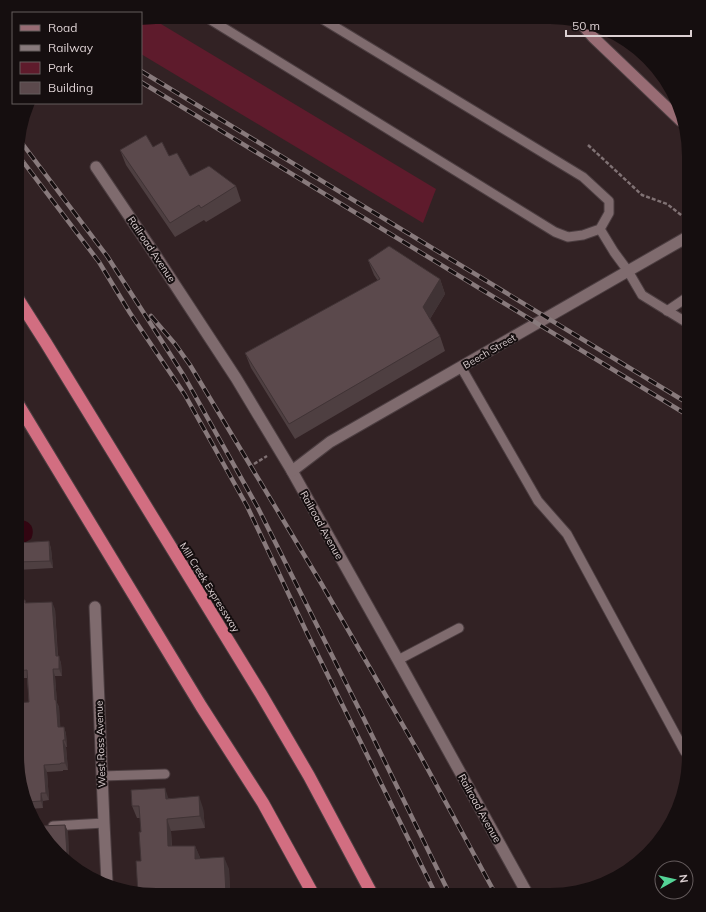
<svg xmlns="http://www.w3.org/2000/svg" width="706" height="912" font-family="Mulish,sans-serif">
<rect width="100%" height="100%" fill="#322224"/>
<polygon fill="#5e1b2c" points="151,18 436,189 423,223 141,54 141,19"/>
<path fill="#320511" d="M17,520C30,519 36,528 31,539L24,543L17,542Z"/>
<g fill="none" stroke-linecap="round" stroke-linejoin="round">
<defs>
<g id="service">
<polyline points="206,17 555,232 568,237 583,235 600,229 609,213 609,201 583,177 319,17"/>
<polyline points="600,229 614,252 628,271 642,295 689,324"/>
<polyline points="667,311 689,296"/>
<polyline points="461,367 538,501 567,534 685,752"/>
<polyline points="398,660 459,628"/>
<polyline points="102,776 165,774"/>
<polyline points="53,826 104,823"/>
</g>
<g id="minor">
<polyline points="96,167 156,256 236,378 292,471 398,660 528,895"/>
<polyline points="292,471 330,442 689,236"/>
<polyline points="95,607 104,823 107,882"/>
</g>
<polyline id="secondary" points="581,23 593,37 681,121"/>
<g id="motorway">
<polyline points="18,299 46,343 261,694 309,776 372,894"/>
<polyline points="18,404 201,706 263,803 313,894"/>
</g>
</defs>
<use href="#service" stroke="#4c3e41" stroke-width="11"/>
<use href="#minor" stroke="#4c3e41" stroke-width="13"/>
<use href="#secondary" stroke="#4c3e41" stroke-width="13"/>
<use href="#motorway" stroke="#4c3e41" stroke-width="14"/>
<g stroke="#807274" stroke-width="2.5" stroke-dasharray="4 2" stroke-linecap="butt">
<polyline points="588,145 642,195 667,204 689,221"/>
<polyline points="254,464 267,456"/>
</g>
<use href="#service" stroke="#7f6b6e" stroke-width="9"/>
<use href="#minor" stroke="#7f6b6e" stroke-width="11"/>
<use href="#secondary" stroke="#986c74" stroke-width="11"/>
<use href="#motorway" stroke="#d26e81" stroke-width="12"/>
<defs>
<g id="rail">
<polyline points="141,71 689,404"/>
<polyline points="141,82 689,416"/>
<polyline points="18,138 107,256 149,321 184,376 258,508 364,719 450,895"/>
<polyline points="18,155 99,262 130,313 185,395 247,506 307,633 436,895"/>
<polyline points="151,316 175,344 190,365 321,583 419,753 496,895"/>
</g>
</defs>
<use href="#rail" stroke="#887a7c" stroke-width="4.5"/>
<use href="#rail" stroke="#150e0f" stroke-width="3" stroke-dasharray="9" stroke-linecap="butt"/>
</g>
<g fill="#4e3f41">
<polygon points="120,150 169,156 190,176 236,186 241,201 206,222 204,220 175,237 126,165"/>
<polygon points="368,260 440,279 445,294 430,319 440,336 445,351 295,439 251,368 245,353 378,281 374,275"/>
<polygon points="49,541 51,549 53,568 17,570 17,543"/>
<polygon points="17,600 25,600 26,603 55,609 58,656 61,663 62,676 55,676 57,703 59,707 60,727 64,727 66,734 67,747 66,747 68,770 63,770 63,771 47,772 49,800 43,801 43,808 29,809 17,757 29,702 27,678 17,678"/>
<polygon points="169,798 203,808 205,828 171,831 172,846 195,846 200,858 229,869 230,894 138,894 141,861 141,832 140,818 137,818 132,806"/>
<polygon points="65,825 68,832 69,861 39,826"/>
</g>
<g fill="#403335">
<polygon points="440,279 445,294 428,322 423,307"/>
<polygon points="49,541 51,549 53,568 50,561"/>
<polygon points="52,602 55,609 58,663 56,656"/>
<polygon points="59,656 61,663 62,676 59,669"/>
<polygon points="53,669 55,676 57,703 59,707 61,734 58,727 55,700"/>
<polygon points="64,727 66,734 67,747 65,740"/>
<polygon points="63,740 66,747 68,770 65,763"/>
<polygon points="44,765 47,772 49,800 46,793"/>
<polygon points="165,788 169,800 166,799"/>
<polygon points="41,793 43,801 43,808 41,801"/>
<polygon points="199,796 203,808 205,828 200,816"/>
<polygon points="167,819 171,831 172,858 168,846"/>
<polygon points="65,825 68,832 69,861 67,853"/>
<polygon points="195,846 200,857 200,870 195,859"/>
<polygon points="224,857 229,869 230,894 226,894"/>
</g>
<g fill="#5b494c" stroke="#403335">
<polygon points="146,135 153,147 162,142 169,156 177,153 190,176 209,166 236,186 201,208 199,205 170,223 120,150"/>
<polygon points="389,246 440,279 423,307 440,336 289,424 245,353 380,279 368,260"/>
<polygon points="49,541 50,561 17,562 17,543"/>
<polygon points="17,600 25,600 25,603 52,602 56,656 59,656 59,669 53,669 55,700 56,700 58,727 64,727 65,740 63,740 65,763 61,763 60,764 44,765 46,793 41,793 41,801 28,802 17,757 17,703 29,702 27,670 17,671"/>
<polygon points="165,788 166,799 199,796 200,816 167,819 168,846 195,846 195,859 224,857 226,894 138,894 136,861 141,861 139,832 141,832 139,806 132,806 131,790"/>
<polygon points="65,825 67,853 65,853 65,856 39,826"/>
</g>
<g text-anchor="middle" stroke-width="4" stroke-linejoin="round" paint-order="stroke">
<g font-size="10" fill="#dcd0d2" stroke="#150e0f">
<text transform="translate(152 249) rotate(56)" y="4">Railroad Avenue</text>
<text transform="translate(489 351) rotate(-30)" y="4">Beech Street</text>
<text transform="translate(322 525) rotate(61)" y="4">Railroad Avenue</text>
<text transform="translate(210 587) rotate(58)" y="4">Mill Creek Expressway</text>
<text transform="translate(100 744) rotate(-92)" y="4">West Ross Avenue</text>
<text transform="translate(480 808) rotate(61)" y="4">Railroad Avenue</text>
</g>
</g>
<path d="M0 0H706V912H0ZM156 24H550A132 132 0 0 1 682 156V756A132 132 0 0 1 550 888H156A132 132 0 0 1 24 756V156A132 132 0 0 1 156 24Z" fill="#150e0f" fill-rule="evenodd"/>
<rect x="12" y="12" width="130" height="92" fill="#150e0f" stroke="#655c5d"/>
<rect x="20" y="25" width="20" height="6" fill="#986c74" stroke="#655c5d"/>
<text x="48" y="32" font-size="12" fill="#dcd0d2">Road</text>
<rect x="20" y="45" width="20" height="6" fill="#887a7c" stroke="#655c5d"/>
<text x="48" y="52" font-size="12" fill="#dcd0d2">Railway</text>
<rect x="20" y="62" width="20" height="12" fill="#5e1b2c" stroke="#655c5d"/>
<text x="48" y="72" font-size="12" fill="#dcd0d2">Park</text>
<rect x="20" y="82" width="20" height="12" fill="#5b494c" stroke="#655c5d"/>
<text x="48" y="92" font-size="12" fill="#dcd0d2">Building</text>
<g transform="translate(674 880) rotate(82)"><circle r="19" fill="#150e0f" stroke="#655c5d"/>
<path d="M0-3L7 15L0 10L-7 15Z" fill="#54d396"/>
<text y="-6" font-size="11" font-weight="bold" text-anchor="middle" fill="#dcd0d2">N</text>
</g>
<path d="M566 30v6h125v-6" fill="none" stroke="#dcd0d2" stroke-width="2"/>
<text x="572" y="30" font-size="12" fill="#dcd0d2" stroke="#150e0f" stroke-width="3" paint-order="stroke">50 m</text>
</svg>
